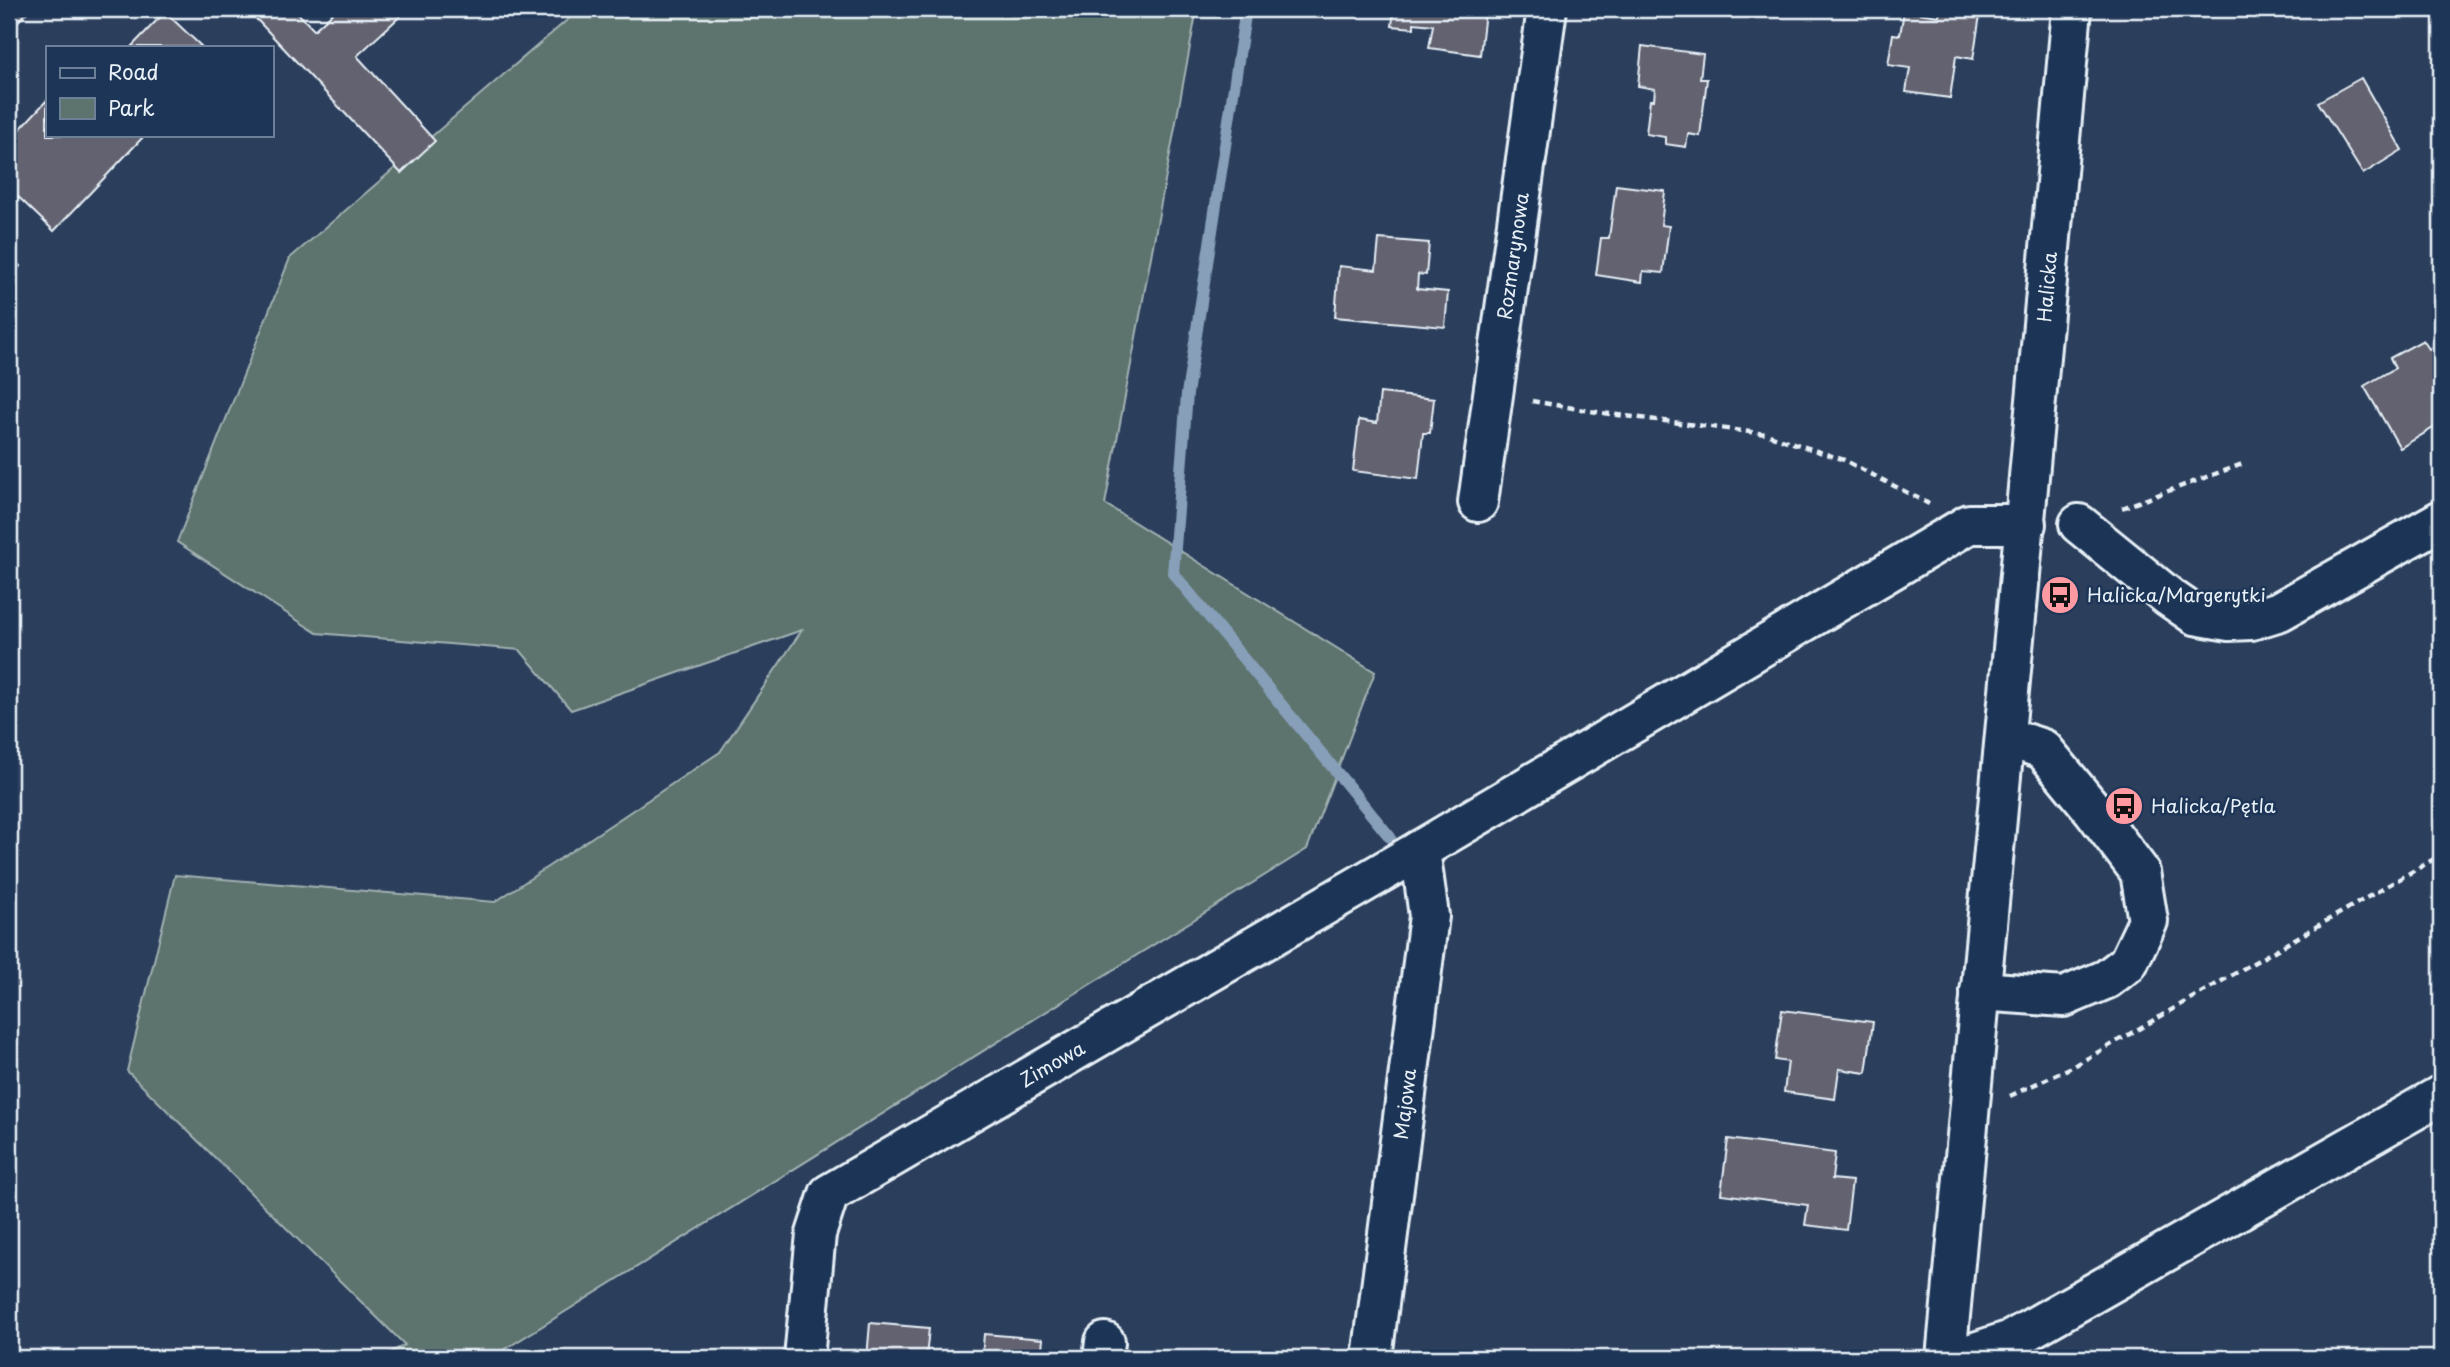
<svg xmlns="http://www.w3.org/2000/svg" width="2450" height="1367" font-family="'Playpen Sans',sans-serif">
<rect width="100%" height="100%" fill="#2b3e5c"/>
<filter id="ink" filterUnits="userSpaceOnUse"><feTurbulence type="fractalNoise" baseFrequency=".0143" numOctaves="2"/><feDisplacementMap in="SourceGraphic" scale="14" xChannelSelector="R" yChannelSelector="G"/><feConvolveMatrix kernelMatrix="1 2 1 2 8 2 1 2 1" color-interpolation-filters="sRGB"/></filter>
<g filter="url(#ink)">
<polygon fill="#5d736e" stroke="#a2b2b3" stroke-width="2" points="580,9 1197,9 1105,504 1375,672 1307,849 491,1358 380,1358 405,1345 127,1071 175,875 495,902 720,752 802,630 571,710 520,650 317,633 177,542 290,258"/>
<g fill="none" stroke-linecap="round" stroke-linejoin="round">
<polyline stroke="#879fb8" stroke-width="12" points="1246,9 1187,394 1173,573 1390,837"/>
</g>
<g fill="#64626f" stroke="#e8f1f8" stroke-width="2">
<polygon points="9,9 30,9 9,31"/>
<polygon points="247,9 294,9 314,30 337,9 408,9 357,56 435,141 401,173"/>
<polygon points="1394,9 1465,9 1485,12 1480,55 1429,48 1433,25 1414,23 1414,28 1392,26"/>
<polygon points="1940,10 1980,15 1973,59 1956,56 1950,98 1906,92 1910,68 1888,65 1893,34 1900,35 1904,11 1939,16"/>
<polygon points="165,12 202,47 131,47"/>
<polygon points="1642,46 1703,54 1700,79 1707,79 1700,136 1688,134 1686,147 1665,144 1665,137 1646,134 1650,100 1654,100 1655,89 1638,86"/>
<polygon points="2361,78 2402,150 2363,174 2318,102"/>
<polygon points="47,100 47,135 145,135 54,231 9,188 9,141"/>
<polygon points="1616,185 1665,191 1661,225 1669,226 1663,273 1643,271 1642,282 1596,275 1601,238 1609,238"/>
<polygon points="1379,239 1429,243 1426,275 1418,274 1417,289 1448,292 1445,327 1335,317 1339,266 1376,270"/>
<polygon points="9,256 20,266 9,279"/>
<polygon points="2423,340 2429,349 2441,342 2441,433 2439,434 2435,427 2400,448 2364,386 2395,368 2390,358"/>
<polygon points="1380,393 1434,399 1430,433 1423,433 1418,479 1353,471 1359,420 1377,423"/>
<polygon points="1782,1010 1873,1022 1866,1073 1839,1069 1835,1099 1784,1092 1788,1062 1775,1060"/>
<polygon points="1728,1139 1835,1153 1832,1179 1852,1181 1846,1230 1805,1225 1808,1205 1721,1194"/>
<polygon points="870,1323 929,1328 926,1358 867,1358"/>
<polygon points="984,1334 1043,1339 1041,1358 982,1358"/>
</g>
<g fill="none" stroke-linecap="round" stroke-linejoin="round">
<defs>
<g id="minor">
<polyline points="1478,502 1547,9"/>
<polyline points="2079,524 2169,597 2195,615 2229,621 2251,620 2280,611 2441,520"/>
<polyline points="1980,991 2064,997 2107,979 2128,963 2148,921 2140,872 2094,811 2043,749 2006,737"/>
<polyline points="804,1358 816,1234 829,1194 1420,850 1969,524 2026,524"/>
<polyline points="1103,1358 1105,1342"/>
<polyline points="1372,1358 1429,916 1420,850"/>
<path d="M1946,1358C1988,908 2032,459 2072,9"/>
<polyline points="1957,1358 2011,1340 2441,1095"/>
</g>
</defs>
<use href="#minor" stroke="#e8f1f8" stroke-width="44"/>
<g stroke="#e8f1f8" stroke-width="4.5" stroke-dasharray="7 5" stroke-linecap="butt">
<polyline points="1532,401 1602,413 1766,434 1844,460 1929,504"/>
<polyline points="2122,508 2245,463"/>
<polyline points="2010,1096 2074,1066 2441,855"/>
</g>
<use href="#minor" stroke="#1d3557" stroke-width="38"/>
</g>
</g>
<defs>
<symbol id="bus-disc" viewBox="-11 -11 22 22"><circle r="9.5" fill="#ff9aa2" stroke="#1d3557"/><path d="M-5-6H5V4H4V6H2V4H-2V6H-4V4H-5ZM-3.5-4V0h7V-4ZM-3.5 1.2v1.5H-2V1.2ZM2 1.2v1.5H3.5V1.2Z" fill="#111"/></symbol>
</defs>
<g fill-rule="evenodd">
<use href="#bus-disc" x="2038" y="573" width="44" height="44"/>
<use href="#bus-disc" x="2102" y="784" width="44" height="44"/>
</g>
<g text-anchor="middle" stroke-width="5" stroke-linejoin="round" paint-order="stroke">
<g font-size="19" fill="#e8f1f8" stroke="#1d3557">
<text transform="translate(1513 256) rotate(-82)" y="7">Rozmarynowa</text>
<text transform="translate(2047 287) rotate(-85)" y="7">Halicka</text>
<text transform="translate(1052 1064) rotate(-30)" y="7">Zimowa</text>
<text transform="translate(1405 1104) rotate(-83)" y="7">Majowa</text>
</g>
<g font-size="19" fill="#e8f1f8" stroke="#1d3557" text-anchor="start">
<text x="2087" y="602">Halicka/Margerytki</text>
<text x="2151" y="813">Halicka/Pętla</text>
</g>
</g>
<rect width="2450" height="1367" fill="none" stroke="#1d3557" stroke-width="35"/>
<rect x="18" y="18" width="2415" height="1332" fill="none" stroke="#e8f1f8" stroke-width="2.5" filter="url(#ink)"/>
<rect x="46" y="46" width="228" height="91" fill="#1d3557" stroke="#6e8097" stroke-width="2"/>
<rect x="60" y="68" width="35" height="10" fill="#1d3557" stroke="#6e8097" stroke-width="2"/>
<text x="108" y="80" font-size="21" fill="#e8f1f8">Road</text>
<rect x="60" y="98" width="35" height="21" fill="#5d736e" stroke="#6e8097" stroke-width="2"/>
<text x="108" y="116" font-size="21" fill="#e8f1f8">Park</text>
</svg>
